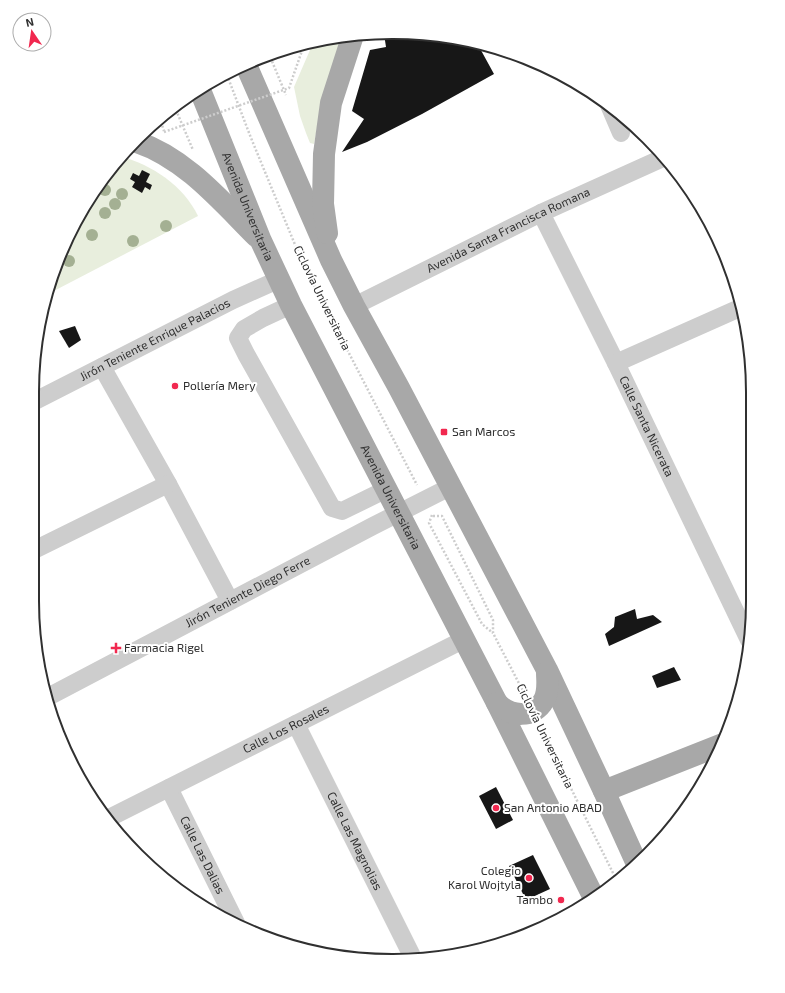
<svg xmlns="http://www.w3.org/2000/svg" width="785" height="993" font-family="'Exo 2',sans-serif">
<rect width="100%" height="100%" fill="#fff"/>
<g fill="#e8eedd">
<polygon points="345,35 320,111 314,144 310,143 306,133 300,116 294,87 313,43"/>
<path d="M120,156C152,165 183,185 198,216L48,294L51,276L80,212Z"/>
</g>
<g fill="#171717">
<polygon points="416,33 477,43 494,74 422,114 367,142 342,152 364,119 352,111 370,50 386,47 384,34"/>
<polygon points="142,170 150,174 146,182 152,185 150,190 145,187 142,193 132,187 135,182 130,179 133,173 139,176"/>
<polygon points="75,326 81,340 69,348 59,331"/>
<polygon points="635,609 637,619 653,615 662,622 609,646 605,634 614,627 615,617"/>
<polygon points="674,667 681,680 657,688 652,676"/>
<polygon points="496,787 513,820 496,829 479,796"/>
<polygon points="533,855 550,889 526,900 509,866"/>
</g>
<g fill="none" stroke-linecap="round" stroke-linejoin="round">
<g stroke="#cdcdcd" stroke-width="2.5" stroke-dasharray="2 2" stroke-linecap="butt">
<polyline points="269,54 286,95"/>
<polyline points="227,75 251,138 303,264 417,485"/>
<polyline points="176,110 193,150"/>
<polyline points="161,122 164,131"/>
<polyline points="432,515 429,523 482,624 493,633"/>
<polyline points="433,516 442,516 493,620 493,633 525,695"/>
<polyline points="541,728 617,881"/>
</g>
<g stroke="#cdcdcd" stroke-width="18">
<polyline points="609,105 621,133"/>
<path id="s1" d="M541,213L616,363L749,640"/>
<polyline points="291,305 263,318 244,329 238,338 246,354 332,508 342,511 387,489"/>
<path id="s2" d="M354,306L541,213L665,157"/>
<polyline points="616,363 742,307"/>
<polyline points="102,367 168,484 230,601"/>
<path id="s3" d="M33,402L233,300L280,279"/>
<polyline points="32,551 168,484"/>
<path id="s4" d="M46,698L373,526L450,487"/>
<path id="s5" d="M296,724L413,958"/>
<path id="s6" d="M169,788L236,923"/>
<path id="s7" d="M109,818L463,640"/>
</g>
<g stroke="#a8a8a8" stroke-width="22">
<polyline points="246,65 331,260 354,306 399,388 547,670 604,791 637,864"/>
<path id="s8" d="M200,90L261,241L291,305L497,703L594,898"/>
<path d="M137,142C185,158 221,201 256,236"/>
<polyline points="327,233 323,204 324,154 331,103 353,35"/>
<path d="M497,703C510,717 534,719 544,700C549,691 547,681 547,672"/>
<polyline points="604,791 723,744"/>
</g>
<polyline stroke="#cdcdcd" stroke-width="2.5" stroke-dasharray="2 2" stroke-linecap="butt" points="164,132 289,88 304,45"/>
</g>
<g fill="#a4b093">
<circle cx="105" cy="190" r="6"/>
<circle cx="122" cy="194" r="6"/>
<circle cx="115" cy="204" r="6"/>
<circle cx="105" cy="213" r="6"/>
<circle cx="166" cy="226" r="6"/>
<circle cx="92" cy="235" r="6"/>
<circle cx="133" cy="241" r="6"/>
<circle cx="69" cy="261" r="6"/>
</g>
<g fill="#f1284f" stroke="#fff" stroke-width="1.5">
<circle cx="175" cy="386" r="4"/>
<rect x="440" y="428" width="8" height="8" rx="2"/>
<path d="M114 642h4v4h4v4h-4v4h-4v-4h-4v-4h4z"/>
<circle cx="496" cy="808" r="4"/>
<circle cx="529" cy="878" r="4"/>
<circle cx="561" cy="900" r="4"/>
</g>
<g text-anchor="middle" stroke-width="4" stroke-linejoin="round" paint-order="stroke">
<g font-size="12" fill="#303030" stroke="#fff">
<text dy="4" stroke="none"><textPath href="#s8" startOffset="126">Avenida Universitaria</textPath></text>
<text dy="4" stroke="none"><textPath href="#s2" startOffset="172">Avenida Santa Francisca Romana</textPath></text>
<text transform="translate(322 298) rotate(64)" y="4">Ciclovía Universitaria</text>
<text dy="4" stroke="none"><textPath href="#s3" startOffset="137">Jirón Teniente Enrique Palacios</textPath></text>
<text dy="4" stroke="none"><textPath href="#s1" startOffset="238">Calle Santa Nicerata</textPath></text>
<text dy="4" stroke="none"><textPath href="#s8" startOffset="450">Avenida Universitaria</textPath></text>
<text dy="4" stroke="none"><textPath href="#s4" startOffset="228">Jirón Teniente Diego Ferre</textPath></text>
<text dy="4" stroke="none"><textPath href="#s7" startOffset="198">Calle Los Rosales</textPath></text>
<text transform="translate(545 736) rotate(64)" y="4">Ciclovía Universitaria</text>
<text dy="4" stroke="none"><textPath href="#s5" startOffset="131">Calle Las Magnolias</textPath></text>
<text dy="4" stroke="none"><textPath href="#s6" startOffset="75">Calle Las Dalias</textPath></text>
</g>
<g font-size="12" fill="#303030" stroke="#fff" text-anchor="start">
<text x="183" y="390">Pollería Mery</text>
<text x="452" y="436">San Marcos</text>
<text x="124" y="652">Farmacia Rigel</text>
<text x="504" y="812">San Antonio ABAD</text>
<text x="521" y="875" text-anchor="end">Colegio<tspan x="521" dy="14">Karol Wojtyla</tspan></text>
<text x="553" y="904" text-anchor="end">Tambo</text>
</g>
</g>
<path d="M0 0H785V993H0ZM392 39H393A353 353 0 0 1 746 392V601A353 353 0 0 1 393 954H392A353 353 0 0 1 39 601V392A353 353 0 0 1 392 39Z" fill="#fff" fill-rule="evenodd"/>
<path fill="none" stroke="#303030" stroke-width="2" d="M392 39H393A353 353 0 0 1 746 392V601A353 353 0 0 1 393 954H392A353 353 0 0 1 39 601V392A353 353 0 0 1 392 39Z"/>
<g transform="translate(32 32) rotate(347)"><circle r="19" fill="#ffffff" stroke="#acacac"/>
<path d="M0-3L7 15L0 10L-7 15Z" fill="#f1284f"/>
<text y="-6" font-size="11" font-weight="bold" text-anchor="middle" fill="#303030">N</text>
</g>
</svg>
